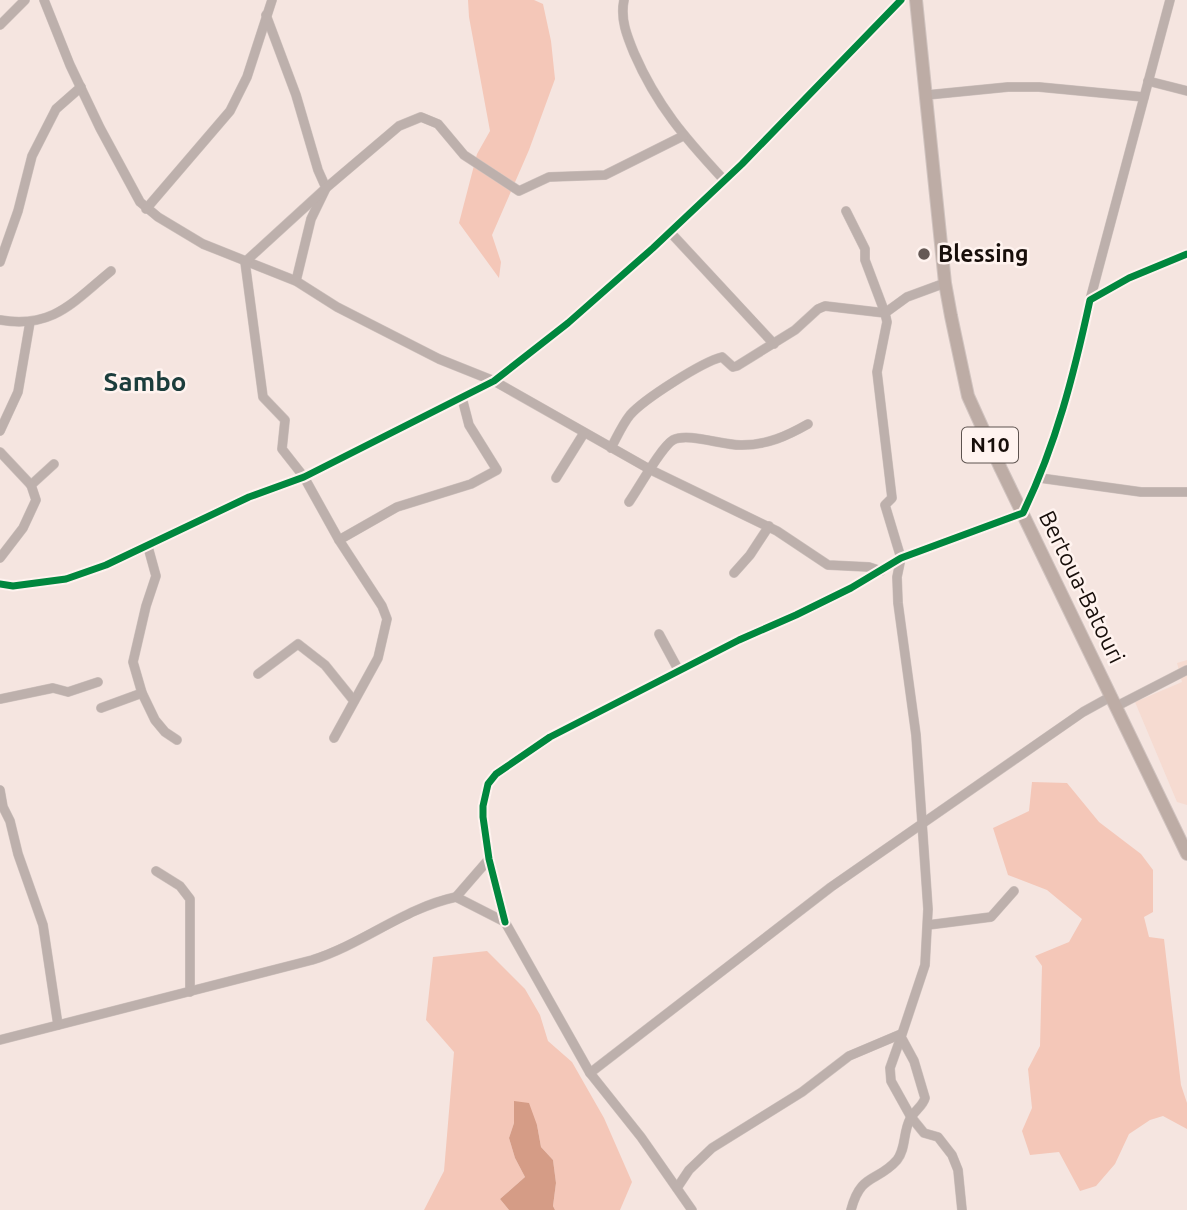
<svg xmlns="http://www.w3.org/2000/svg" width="1187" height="1210" font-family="Ubuntu,sans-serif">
<rect width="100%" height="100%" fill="#f5e5e0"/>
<polygon fill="#f6dbd1" points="1187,660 1187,805 1177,802 1135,702 1182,682 1177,663"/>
<g fill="#f4c7b8">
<polygon points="468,0 534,0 543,4 551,41 555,79 529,150 492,235 501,262 499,278 459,223 477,154 490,131 469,17"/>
<polygon points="1032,782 1067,783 1099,822 1141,854 1153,870 1153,912 1144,917 1149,937 1164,939 1181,1085 1187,1103 1187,1129 1163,1116 1150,1120 1129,1134 1115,1164 1096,1186 1080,1191 1059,1152 1030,1155 1022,1131 1032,1108 1028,1069 1040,1046 1042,966 1035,956 1069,942 1082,919 1047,890 1008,875 993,828 1029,811"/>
<polygon points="487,951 525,989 540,1015 548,1041 572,1062 604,1118 632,1182 620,1210 555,1210 553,1206 556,1183 553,1160 541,1147 537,1125 514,1102 514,1123 509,1138 515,1158 525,1177 500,1199 509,1210 424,1210 444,1171 454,1052 426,1020 433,957"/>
</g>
<polygon fill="#d59c86" points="514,1101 529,1103 537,1125 541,1147 553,1160 556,1183 553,1206 555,1210 509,1210 500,1199 525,1177 515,1158 509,1138 514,1123"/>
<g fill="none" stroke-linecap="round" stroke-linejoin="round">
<defs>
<g id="minor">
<polyline points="44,0 70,65 100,128 140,202 158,217 203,244 296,281 337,307 439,359 494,381 651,470 777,531 828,565 869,567 881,571"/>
<path d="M624,0C620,19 627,36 634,53C657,106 685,138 724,180"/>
<polyline points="266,15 296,95 318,170 326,188 311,219 296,281"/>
<polyline points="0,25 25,0"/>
<polyline points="1148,81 1187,91"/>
<polyline points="927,95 1008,87 1039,87 1144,97"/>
<polyline points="146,209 230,111 247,77 272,0"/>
<polyline points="846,211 865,249 865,260 885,313"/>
<polyline points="670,232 774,344"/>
<polyline points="0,262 18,211 32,156 56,109 81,87"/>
<polyline points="1090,300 1170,0"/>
<path d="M0,320C53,329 73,302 111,271"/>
<polyline points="0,431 18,392 30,322"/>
<path d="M611,448C617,437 622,425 630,415C644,399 702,362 722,357L733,367L737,366L795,330L818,309L825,306L885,313"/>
<polyline points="0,452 31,485 54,464"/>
<polyline points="556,478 584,433"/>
<polyline points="1040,478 1141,492 1187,492"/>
<path d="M629,502C639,488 661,447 673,440C688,432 724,446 742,445C767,445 787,436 808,424"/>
<polyline points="339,540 397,507 471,484 497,470 469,425 462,398"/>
<polyline points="148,547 156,576 146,606 133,662 142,693 155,720 165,732 177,740"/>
<polyline points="0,558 23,528 36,500 31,485"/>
<polyline points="734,573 750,555 769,526"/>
<polyline points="0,584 13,586 66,579 106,565 249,497 304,477 494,381 568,323 653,248 742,164 901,0"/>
<polyline points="659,634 679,671"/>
<polyline points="258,674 298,644 325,665 354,701"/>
<polyline points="0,699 53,688 68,692 98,682"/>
<polyline points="1117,706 1187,670"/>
<polyline points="101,708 142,693"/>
<polyline points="334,738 378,658 387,619 382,606 339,540 304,477 282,449 285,420 263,397 245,262 326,188 399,126 421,117 438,124 464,155 519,191 549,177 605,175 683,136"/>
<polyline points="0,790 3,807 10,821 18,854 43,925 58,1025"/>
<polyline points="156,871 180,886 190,899 190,992"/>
<polyline points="456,897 489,859"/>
<path d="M505,922L489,859L483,817V806L488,784L496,774L550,737L739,640L796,615L851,588L901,558L1023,513C1056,445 1074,374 1090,300L1129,278L1187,254"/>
<polyline points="928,925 991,917 1014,891"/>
<polyline points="901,1037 890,1068 891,1081 911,1117 924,1133 938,1137 952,1155 958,1170 962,1210"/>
<path d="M0,1040L312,960C363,944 404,908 456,897L505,922L590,1073L641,1137L692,1210"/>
<polyline points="590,1073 831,887 1083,712 1112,696"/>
<polyline points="677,1188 689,1170 712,1148 802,1092 849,1056 901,1034"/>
<path d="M851,1210C861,1172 877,1183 897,1160C906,1149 903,1132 910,1119C914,1111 923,1106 925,1098L914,1061L901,1037L925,965L928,909L916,735L898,603L897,577L901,558L885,505L892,498L877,372L887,322L885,313L907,297L945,283"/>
</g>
<polyline id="highway" points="916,0 945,283 951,316 968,396 1001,469 1187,854"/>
</defs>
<use href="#minor" stroke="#d0c3bf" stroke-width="10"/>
<use href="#highway" stroke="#d0c3bf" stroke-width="14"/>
<use href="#minor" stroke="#bdb0ac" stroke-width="9"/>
<use href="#highway" stroke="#bdaca5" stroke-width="12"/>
<defs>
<g id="cycleway">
<polyline points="0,584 13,586 66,579 106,565 249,497 304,477 494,381 568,323 653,248 742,164 901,0"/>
<path d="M505,922L489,859L483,817V806L488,784L496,774L550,737L739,640L796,615L851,588L901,558L1023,513C1056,445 1074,374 1090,300L1129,278L1187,254"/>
</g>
</defs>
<use href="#cycleway" stroke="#fff3ef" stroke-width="11"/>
<use href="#cycleway" stroke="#00873e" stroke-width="7"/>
</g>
<circle fill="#655955" stroke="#fff3ef" stroke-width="2.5" cx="924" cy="254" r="7"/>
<g text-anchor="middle" stroke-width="5" stroke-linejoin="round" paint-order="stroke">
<rect fill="#fff3ef" stroke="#5d534f" stroke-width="2" x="962" y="427.5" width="56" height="35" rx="5"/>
<g font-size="21" font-weight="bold" fill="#170e0a">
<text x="990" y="452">N10</text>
</g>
<g font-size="23" font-weight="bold" fill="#170e0a" stroke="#fff3ef" text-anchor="start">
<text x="938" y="262">Blessing</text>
</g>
<g font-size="23" fill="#170e0a" stroke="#fff3ef">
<text transform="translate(1082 587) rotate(64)" y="8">Bertoua-Batouri</text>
</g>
<g font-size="26" font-weight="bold" fill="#1b3d3c" stroke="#fff3ef">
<text x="145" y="391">Sambo</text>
</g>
</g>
</svg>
